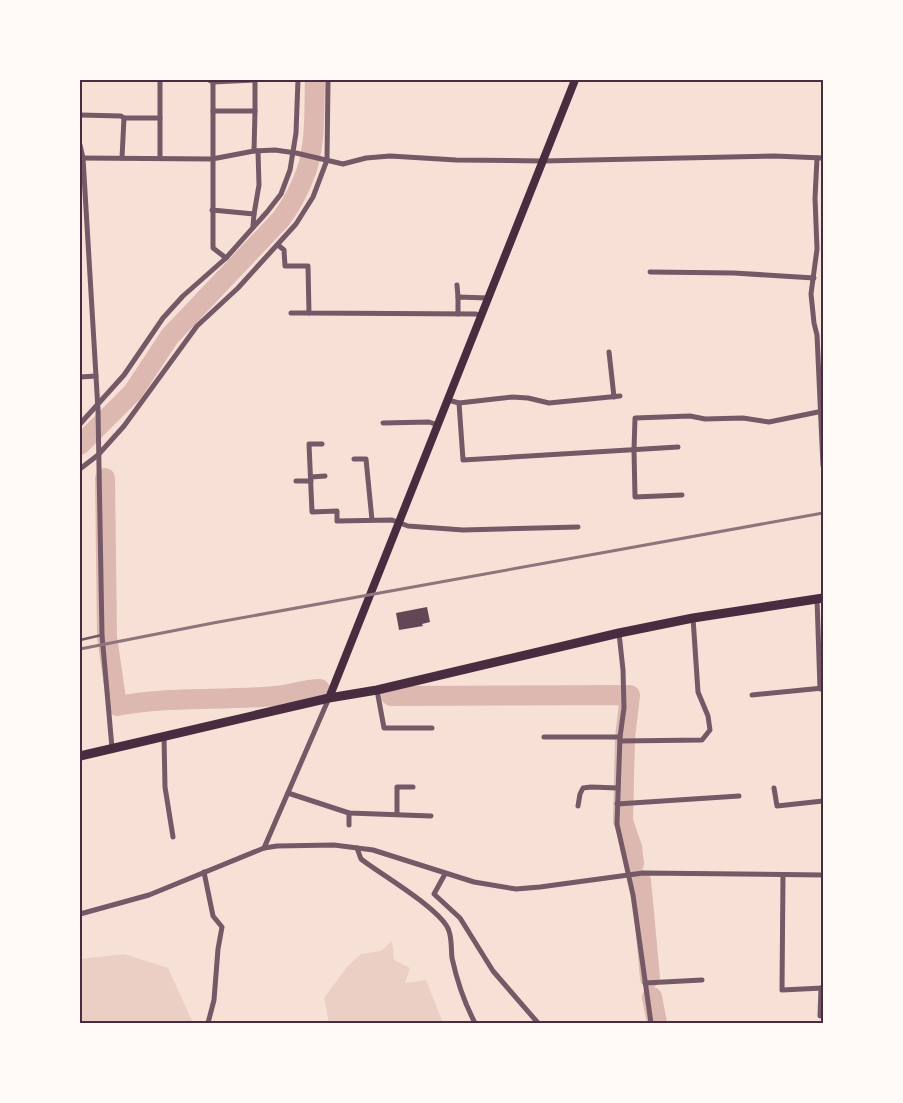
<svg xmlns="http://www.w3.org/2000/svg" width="903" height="1103" font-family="Mulish,sans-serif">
<rect width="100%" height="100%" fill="#f7e1d7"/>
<g fill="#ebcfc5">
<polygon points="392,941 394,960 410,968 405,983 426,980 443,1023 329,1023 324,998 347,967 361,954 381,951"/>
<polygon points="124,954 168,968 193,1023 80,1023 80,959"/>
</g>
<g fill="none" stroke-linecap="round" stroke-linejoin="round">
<g stroke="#dcb8b0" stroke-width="20">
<path d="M80,445L133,392L170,336L281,219C292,204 300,189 306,172C316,143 314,110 315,80"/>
<path d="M105,478L107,637L117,706C169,696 222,701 275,696C290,695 304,689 320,689"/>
<polyline points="391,696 630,695 625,738 623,821 632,847 634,864"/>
<polyline points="641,880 650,978"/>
<polyline points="652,997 657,1023"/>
</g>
</g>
<polygon fill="#644757" points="427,607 430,622 422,624 423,626 399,630 396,613"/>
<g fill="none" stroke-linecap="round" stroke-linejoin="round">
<polyline stroke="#755966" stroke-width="2.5" points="80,640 102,635"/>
<g stroke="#755966" stroke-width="5">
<polyline points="160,80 160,158"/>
<polyline points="209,80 213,82 213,248 226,258"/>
<polyline points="213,82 255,80"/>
<polyline points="213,111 255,111 255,81"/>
<polyline points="80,115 121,116 124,118 160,118"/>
<polyline points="80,145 83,158 98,410 102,635 112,748"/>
<polyline points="254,151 255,111"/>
<polyline points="80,158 212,159 254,151 275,150 296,153 343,164 366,158 390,156 456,160 543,161 774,156 823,158"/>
<polyline points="122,158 124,118"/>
<polyline points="817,158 815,198 817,249 811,294 814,323 817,335 823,466"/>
<polyline points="212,210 254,214 253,226"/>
<polyline points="254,214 259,185 258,151"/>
<polyline points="278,245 284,250 285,266 308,266 309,313 476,314 481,316"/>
<polyline points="650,272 734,273 814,278"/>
<polyline points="457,285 458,297"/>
<polyline points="291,313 309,313"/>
<polyline points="458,314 458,297 488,298"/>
<polyline points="609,352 614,397"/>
<polyline points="80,377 96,376"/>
<polyline points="448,400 459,403 463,460 678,447"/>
<polyline points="459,403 512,397 528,398 549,403 620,396"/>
<polyline points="383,423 429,422 438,425"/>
<polyline points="80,424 124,375 163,318 183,296 226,258 267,212 281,194 290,170 296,133 298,80"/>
<polyline points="322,444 309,444 312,512 337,511 337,521 392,520 408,526 463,530 578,527"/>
<polyline points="354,459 366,459 372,520"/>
<polyline points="80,469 98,455 124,426 197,326 238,288 296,224 313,197 327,160 328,80"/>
<polyline points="311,477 325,476"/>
<polyline points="296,481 311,481"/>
<polyline points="682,495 635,497 634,450 635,418 690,416 705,419 743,418 769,422 823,411"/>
<polyline points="817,599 820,689"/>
<polyline points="619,633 623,670 624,708 620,737 617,824 633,895 651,1023"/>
<polyline points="377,690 384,728 432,728"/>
<polyline points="752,695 823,688"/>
<polyline points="164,736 165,787 173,837"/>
<polyline points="544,737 620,737"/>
<polyline points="620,741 702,740 710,730 708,716 698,692 693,618"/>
<polyline points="774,788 777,806 823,801"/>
<polyline points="288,793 349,813 431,816"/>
<polyline points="617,804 739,796"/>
<polyline points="578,806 580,794 583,788 591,787 618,788"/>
<polyline points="397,814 397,787 413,787"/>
<polyline points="349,825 349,813"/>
<polyline points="264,848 329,698"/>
<path d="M357,848L361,859C380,874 443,910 449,931C452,940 451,949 452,958C457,981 464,1002 475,1023"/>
<polyline points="204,872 213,916 222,927 218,949 214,1000 208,1023"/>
<polyline points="445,874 434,894 460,918 493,971 538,1023"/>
<polyline points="783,875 782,990 823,988"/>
<polyline points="80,914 149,895 264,848 277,846 334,845 373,850 474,882 516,889 540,887 643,873 823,875"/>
<polyline points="645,983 702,980"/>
<polyline points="820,1016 821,988"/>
</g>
<polyline stroke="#4a2c40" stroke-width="8" points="329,698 575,80"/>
<polyline stroke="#4a2c40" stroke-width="9" points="80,756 329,698 377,690 619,633 693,618 823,598"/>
<polyline stroke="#8f747c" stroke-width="3" points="80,649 213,623 823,513"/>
</g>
<rect width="903" height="1103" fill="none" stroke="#fffaf5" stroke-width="162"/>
<rect x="81" y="81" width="741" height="941" fill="none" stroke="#4a2c40" stroke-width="2"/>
</svg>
